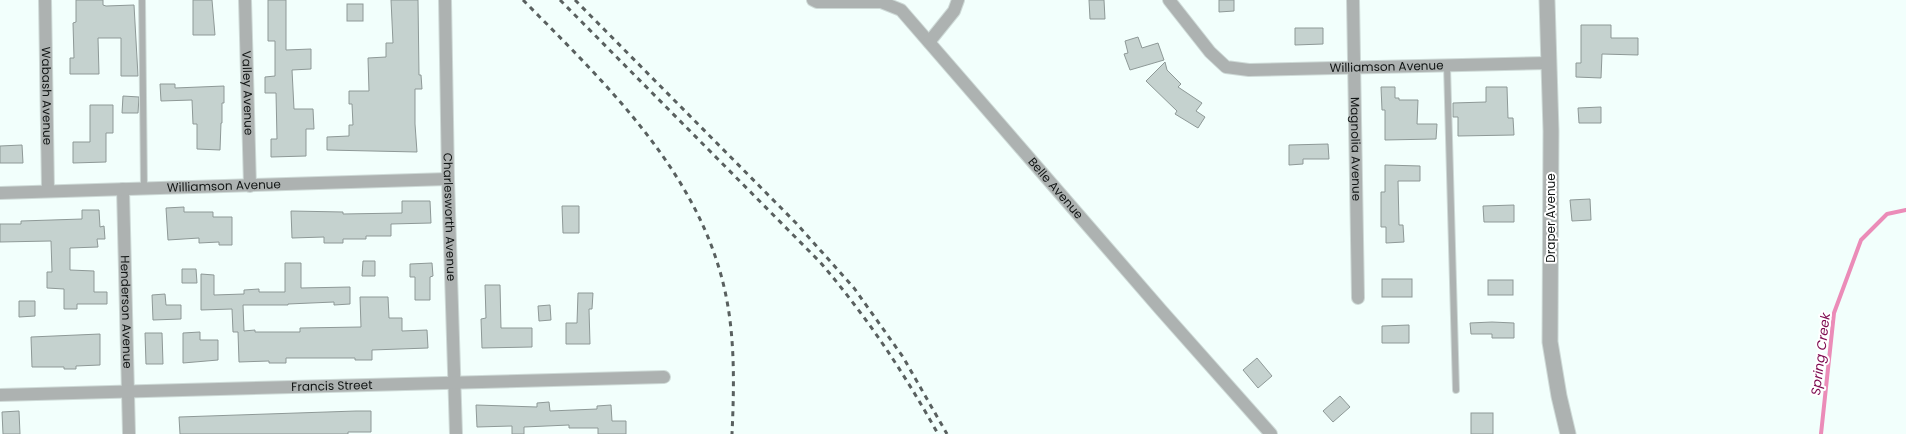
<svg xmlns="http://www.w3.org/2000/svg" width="1906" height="434" font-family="Poppins,sans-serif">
<rect width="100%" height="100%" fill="#f2fffc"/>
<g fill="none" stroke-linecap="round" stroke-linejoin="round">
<polyline stroke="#eb8cb8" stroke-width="4" points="1821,434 1834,313 1861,240 1887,214 1906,210"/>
</g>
<g fill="#c5d2cf" stroke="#8e9997">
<polygon points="76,0 103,0 103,5 106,6 134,5 138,76 121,76 121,38 98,38 99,74 70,74 70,58 74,58 73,23 76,22"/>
<polygon points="193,0 212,0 215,35 193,35"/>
<polygon points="268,0 286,0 286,50 311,49 311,69 292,70 294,109 313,109 314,129 306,129 306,156 271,157 271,139 277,139 276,93 265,93 265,77 275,76 275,41 268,41"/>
<polygon points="391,0 418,0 419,75 421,75 422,89 415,89 415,124 417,152 327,150 327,137 349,136 349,125 353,125 352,104 349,104 349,91 369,91 368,58 386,57 386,43 393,43"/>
<polygon points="1089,0 1104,0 1105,19 1090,19"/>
<polygon points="1219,0 1234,0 1234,11 1219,12"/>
<rect x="347" y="4" width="16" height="17"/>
<polygon points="1581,25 1611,25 1611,38 1638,38 1638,55 1602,54 1601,78 1576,77 1576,63 1581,63"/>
<polygon points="1295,28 1323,28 1323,44 1295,45"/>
<polygon points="1138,37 1142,48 1158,43 1164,60 1130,70 1124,54 1128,53 1125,41"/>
<polygon points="1165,62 1167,70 1181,84 1178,87 1202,103 1196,111 1205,117 1198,128 1175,114 1177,111 1146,81"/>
<polygon points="160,84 175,84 175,88 224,86 224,103 222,103 222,123 221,123 220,150 197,149 197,124 193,124 192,100 161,101"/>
<polygon points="1381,87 1395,87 1395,98 1399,98 1399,100 1418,100 1417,124 1437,124 1436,139 1385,140 1385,110 1382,110"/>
<polygon points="1486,87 1507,87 1508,118 1513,118 1514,135 1458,136 1458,117 1453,117 1453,103 1486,102"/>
<polygon points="123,96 139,97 138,113 122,113"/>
<polygon points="90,105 113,105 113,133 106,133 106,162 73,163 73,142 90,142"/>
<polygon points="1601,107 1601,123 1579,123 1578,108"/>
<polygon points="1328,144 1329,159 1303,159 1303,164 1289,165 1289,145"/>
<polygon points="22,145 23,163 0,163 0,146"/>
<polygon points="1385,165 1420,166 1420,181 1398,181 1399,225 1403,225 1404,242 1386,243 1386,227 1381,227 1381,192 1385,192"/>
<polygon points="1590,199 1591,220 1572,221 1570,200"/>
<polygon points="402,201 430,201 431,223 391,224 391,236 366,236 366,239 343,239 343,243 324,243 324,237 292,238 291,211 343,212 343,214 402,213"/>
<polygon points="1514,205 1514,222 1484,222 1483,206"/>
<polygon points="562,206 579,206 579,233 563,233"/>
<polygon points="184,207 184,212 213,212 213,217 232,217 232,245 219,245 219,242 199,243 199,238 168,240 166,208"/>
<polygon points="82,210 99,210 100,227 104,226 105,239 97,239 98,247 70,248 70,270 94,271 94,292 107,292 107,304 77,304 77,309 64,309 64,289 47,288 47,272 52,272 51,241 0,242 0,224 21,224 21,221 82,219"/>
<polygon points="363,261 375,261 375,276 362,276"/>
<polygon points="285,263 301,263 301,288 350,287 350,304 334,305 334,302 288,304 288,305 243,305 244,331 255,330 255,332 300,332 300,328 361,327 360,297 388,297 389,318 402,318 402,331 427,330 428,348 372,350 372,360 355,360 355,358 286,358 286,363 269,363 269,361 239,362 238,332 233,332 232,309 201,310 201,274 214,275 214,295 244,294 244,290 259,289 259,292 285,292"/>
<polygon points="432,263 433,276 430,277 430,300 415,300 415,277 410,277 410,264"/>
<polygon points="182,269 196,269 197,283 182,283"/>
<rect x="1382" y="279" width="30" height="18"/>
<rect x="1488" y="280" width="25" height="15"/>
<polygon points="485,285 500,285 501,328 532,328 532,347 482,348 481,319 486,318"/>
<polygon points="578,293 593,293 592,309 589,309 590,344 566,344 566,323 577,323"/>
<polygon points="165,294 166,305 181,305 181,319 153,320 152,295"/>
<polygon points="19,301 35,301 35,316 19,317"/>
<polygon points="550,305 551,320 539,321 538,306"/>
<polygon points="1492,322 1514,323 1514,338 1492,338 1492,334 1471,334 1470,323"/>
<polygon points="1409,325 1409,343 1382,343 1382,326"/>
<polygon points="200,332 200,340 218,340 218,360 183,363 183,333"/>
<polygon points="145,333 162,333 163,364 146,364"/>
<polygon points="100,334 100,365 76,366 76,369 64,369 64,367 32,367 31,337"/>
<polygon points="1257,358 1272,376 1258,388 1243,370"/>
<polygon points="1340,396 1350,407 1333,422 1323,411"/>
<polygon points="549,402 550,411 597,409 597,406 611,405 612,421 626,421 626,434 598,434 598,428 569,428 569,425 524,427 524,434 512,434 512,426 477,427 476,405 537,407 537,403"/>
<polygon points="19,411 20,434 3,434 2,412"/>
<polygon points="356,411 371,411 371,432 348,432 348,434 180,434 179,417"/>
<rect x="1471" y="413" width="22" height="21"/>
</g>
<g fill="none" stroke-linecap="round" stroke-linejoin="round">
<defs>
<g id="service">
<polyline points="142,0 144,189"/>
<polyline points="1447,66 1456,390"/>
</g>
<g id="minor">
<path id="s1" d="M45,0L48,191"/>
<path id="s2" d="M245,0L250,186"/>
<path id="s3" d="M445,0L448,179L456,434"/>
<path id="s4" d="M813,0L817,2H881L901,10L1161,310L1271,434"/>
<path id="s5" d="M1169,0L1210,52L1226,67L1249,70L1548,63"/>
<path id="s6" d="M1353,0L1358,298"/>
<polyline points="929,42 954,11 958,0"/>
<path id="s7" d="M123,189L129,434"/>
<path id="s8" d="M0,193L448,179"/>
<path id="s9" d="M0,395L664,377"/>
</g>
<polyline id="tertiary" points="1547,0 1551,131 1550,342 1559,396 1568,434"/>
</defs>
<use href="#service" stroke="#cedad7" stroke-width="8"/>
<use href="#minor" stroke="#cedad7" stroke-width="14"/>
<use href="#tertiary" stroke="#cedad7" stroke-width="17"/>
<use href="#service" stroke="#adb2b1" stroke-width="6"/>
<use href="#minor" stroke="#adb2b1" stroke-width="12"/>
<use href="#tertiary" stroke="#adb2b1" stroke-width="15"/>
<g stroke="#59605f" stroke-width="3" stroke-dasharray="5 5" stroke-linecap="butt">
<path d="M523,0C608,86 704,177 727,301C735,344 734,390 732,434"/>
<path d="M560,0L820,262C867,317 903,371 938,434"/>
<polyline points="575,0 796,223 854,288 903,357 947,434"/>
</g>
</g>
<g text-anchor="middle" stroke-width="4" stroke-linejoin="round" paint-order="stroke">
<g font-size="12" fill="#111514" stroke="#fff">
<text dy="4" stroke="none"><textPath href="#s5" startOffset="249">Williamson Avenue</textPath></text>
<text dy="4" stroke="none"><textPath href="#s2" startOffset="93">Valley Avenue</textPath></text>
<text dy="4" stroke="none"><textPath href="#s1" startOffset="96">Wabash Avenue</textPath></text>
<text dy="4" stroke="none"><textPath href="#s6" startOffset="149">Magnolia Avenue</textPath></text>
<text dy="4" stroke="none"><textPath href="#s8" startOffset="224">Williamson Avenue</textPath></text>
<text dy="4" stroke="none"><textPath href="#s4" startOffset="326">Belle Avenue</textPath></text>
<text dy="4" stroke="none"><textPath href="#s3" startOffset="217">Charlesworth Avenue</textPath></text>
<text transform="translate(1551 218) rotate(-90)" y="4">Draper Avenue</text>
<text dy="4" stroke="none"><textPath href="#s7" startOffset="123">Henderson Avenue</textPath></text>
<text dy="4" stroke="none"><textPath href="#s9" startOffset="332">Francis Street</textPath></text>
</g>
<g font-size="13" font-style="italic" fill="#7d094f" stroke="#fff">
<text transform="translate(1820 354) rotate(-83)" y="5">Spring Creek</text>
</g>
</g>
</svg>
